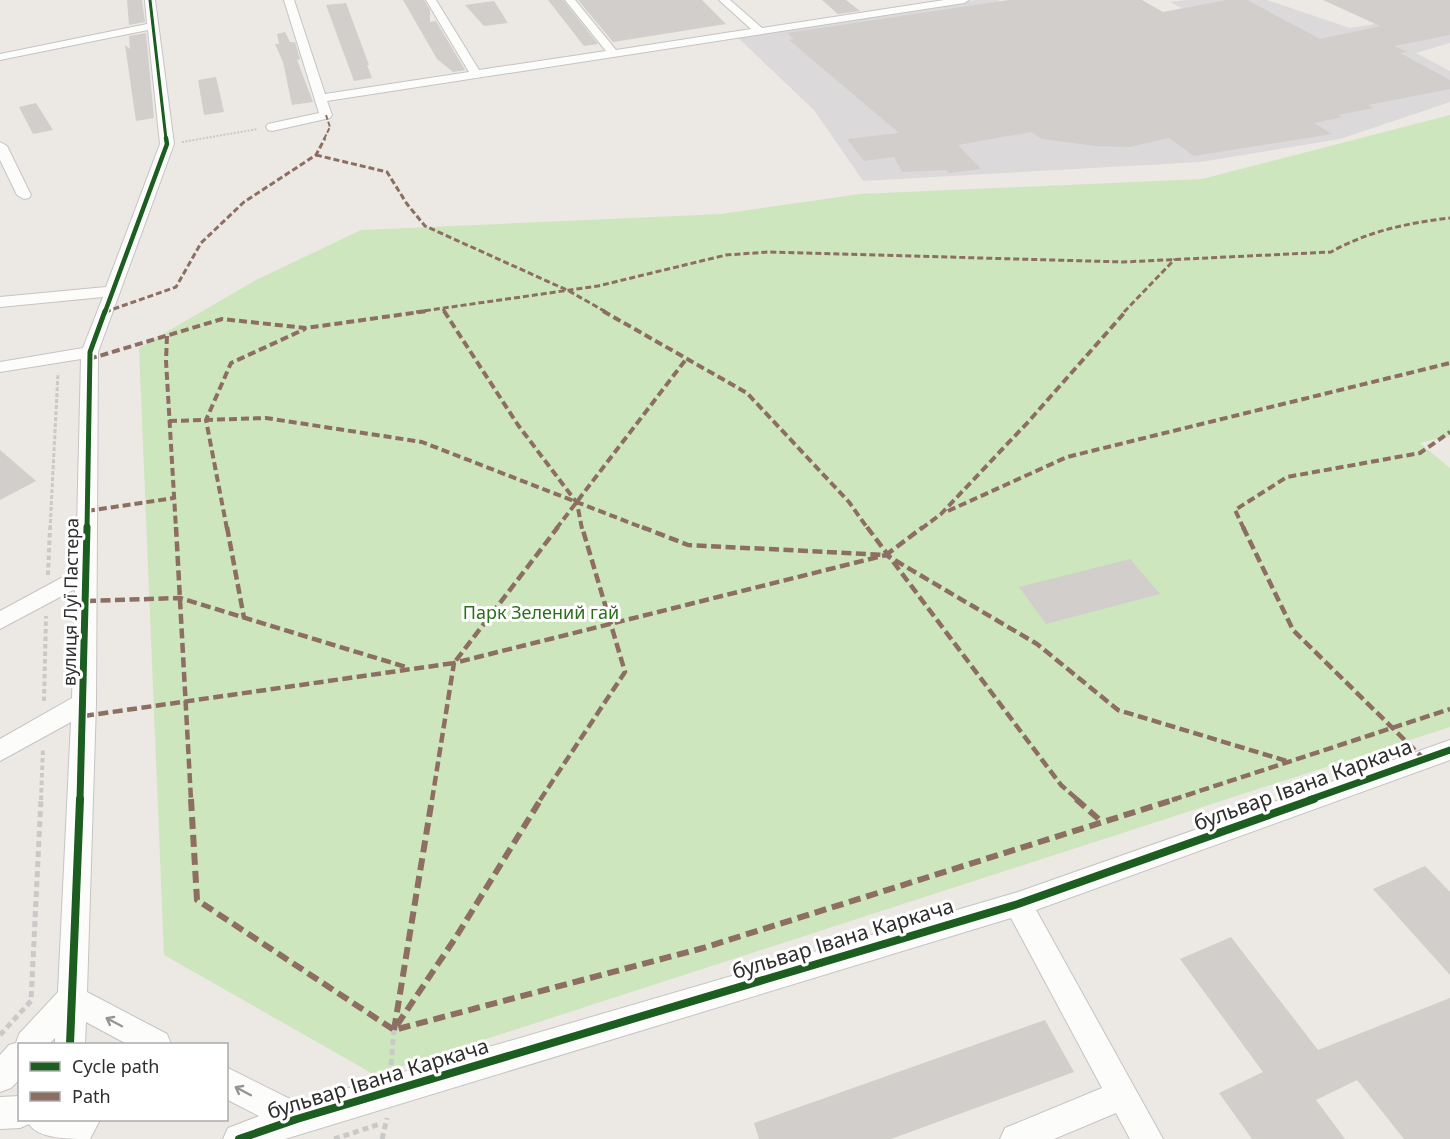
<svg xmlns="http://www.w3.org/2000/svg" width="1450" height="1139" font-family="'Noto Sans',sans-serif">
<rect width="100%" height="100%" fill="#ece8e4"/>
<polygon fill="#dcd9db" points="976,0 998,0 1056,42 1203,19 1170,2 1187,0 1267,0 1350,28 1450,12 1450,43 1416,53 1450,71 1450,102 1340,139 1200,162 863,181 814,110 737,37"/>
<polygon fill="#cee6be" points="1450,115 1450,436 1420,443 1450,468 1450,727 375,1075 164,955 139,348 256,280 361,230 721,214 860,194 1202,179"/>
<g fill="#d1cecb">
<polygon points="127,0 142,0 145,22 129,25"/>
<polygon points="403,0 424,0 430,10 430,22 436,21 465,70 453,72 437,59"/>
<polygon points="548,0 563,0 598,44 584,46"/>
<polygon points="578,0 702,0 726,24 613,42"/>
<polygon points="822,0 846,0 860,11 838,14"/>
<polygon points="1009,0 1142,0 1163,12 1227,0 1247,0 1320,39 1380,26 1323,0 1450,0 1450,35 1394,46 1407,52 1400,53 1450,80 1450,89 1368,105 1374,108 1338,115 1343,117 1314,123 1332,134 1194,156 1169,138 1130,147 1096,146 1042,139 1031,132 958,145 981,169 949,173 946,170 902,172 894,157 864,161 847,139 899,133 789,40 794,39 787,33"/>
<polygon points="494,1 508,23 484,26 465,5"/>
<polygon points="346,3 369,65 367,65 372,78 354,81 326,5"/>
<polygon points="285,32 290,42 295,42 300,59 297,60 313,102 292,105 283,62 275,44 279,44 277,34"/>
<polygon points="146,33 154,118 136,121 125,45 130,49 129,36"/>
<polygon points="216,77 224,112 204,115 198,80"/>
<polygon points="36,103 53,130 33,134 19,107"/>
<polygon points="0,450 36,481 0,500"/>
<polygon points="1130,559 1160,594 1046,624 1019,587"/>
<polygon points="1425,866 1450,892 1450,975 1373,889"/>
<polygon points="1231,937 1318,1050 1450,998 1450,1139 1404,1139 1357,1080 1316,1100 1345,1139 1252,1139 1219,1093 1263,1072 1180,959"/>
<polygon points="1045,1020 1074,1072 891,1139 759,1139 754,1123"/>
</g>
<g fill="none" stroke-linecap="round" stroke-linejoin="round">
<defs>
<g id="minor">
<polygon points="145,0 155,0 174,144 98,352 96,703 87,992 167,1034 171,1044 127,1044 86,1022 85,1044 55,1044 55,1038 49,1044 20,1044 20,1079 11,1088 0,1092 0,1055 9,1045 16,1043 19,1034 58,992 71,722 0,761 0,739 72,698 75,589 0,629 0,611 76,570 81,359 0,372 0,362 83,348 103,297 0,307 0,297 106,287 160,144 148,30 0,60 0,54 147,24"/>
<polygon points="284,0 294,0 325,94 469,72 426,0 436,0 479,70 606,51 565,0 575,0 616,50 751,29 719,0 730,0 762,28 944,0 969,0 964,3 327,101 332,115 330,118 272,131 268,130 266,127 268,124 319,113"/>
<polygon points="0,142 7,146 31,195 29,198 24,199 17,195 0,160"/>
<polygon points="1450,740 1450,760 1036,910 1163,1139 1130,1139 1116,1113 1054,1139 1000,1139 1005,1128 1102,1088 1011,918 285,1139 223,1139 228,1128 259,1116 226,1099 226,1067 298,1103 1018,892"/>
<path d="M20,1096V1120H100L90,1139C70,1139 38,1139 29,1124L20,1128L0,1129V1097Z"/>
</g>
</defs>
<use href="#minor" stroke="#c5c4c5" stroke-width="2"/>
<polyline stroke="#c9c9c8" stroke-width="2" stroke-dasharray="2 1.5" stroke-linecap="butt" points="182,142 258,129"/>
<polyline stroke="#c9c9c8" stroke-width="3" stroke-dasharray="4 2" stroke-linecap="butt" points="50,529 58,373"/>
<g stroke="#c9c9c8" stroke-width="4" stroke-dasharray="4.5 3" stroke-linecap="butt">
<polyline points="48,575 50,527"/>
<polyline points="44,701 46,616"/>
<polyline points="41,800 43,748"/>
</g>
<g stroke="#c9c9c8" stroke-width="5" stroke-dasharray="6 4" stroke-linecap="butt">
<polyline points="0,1035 31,1001 41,799"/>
<polyline points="391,1065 394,1030"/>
<polyline points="334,1139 380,1124"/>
<polyline points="382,1139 387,1118"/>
</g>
<use href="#minor" fill="#fcfcfb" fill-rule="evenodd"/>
<polyline stroke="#8d6e63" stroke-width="2" stroke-dasharray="5 2" stroke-linecap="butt" points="324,139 330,127 326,115"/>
<g stroke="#8d6e63" stroke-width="3" stroke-dasharray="6 3" stroke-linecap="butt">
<polyline points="316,155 387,172 407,204 425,226 569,291 606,312"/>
<polyline points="443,309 445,312"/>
<polyline points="105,312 176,287 201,243 244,202 316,155 325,138"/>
<path d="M416,312L598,286L726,255L769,252L1123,262L1331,252C1368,231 1408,223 1450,218"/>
<polyline points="1124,312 1175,259"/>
</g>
<g stroke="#8d6e63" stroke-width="4" stroke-dasharray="8 4" stroke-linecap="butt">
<polyline points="444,311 518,425 577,503 582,529"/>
<polyline points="603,311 747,393 849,502 868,529"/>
<polyline points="105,312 109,311"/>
<polyline points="167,336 166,361 176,529"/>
<polyline points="89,359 222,319 306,328 427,311"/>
<polyline points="169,421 266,418 422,442 646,529"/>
<polyline points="87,511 174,498"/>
<polyline points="948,511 1067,457 1450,363"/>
<polyline points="227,529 206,420 231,363 305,329"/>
<polyline points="556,529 687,358"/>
<polyline points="921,529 941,514 1029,421 1126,311"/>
<polyline points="1244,529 1235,510 1287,477 1420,453 1450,432"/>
</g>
<g stroke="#8d6e63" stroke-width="4.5" stroke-dasharray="10 4.5" stroke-linecap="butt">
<polyline points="176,527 191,800"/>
<polyline points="227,527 244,618"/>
<polyline points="642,527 688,545 886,555 923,527"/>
<polyline points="867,527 1061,785 1078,800"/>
<polyline points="1243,527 1293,630 1424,759"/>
<polyline points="86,601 180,598 409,668"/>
<polyline points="84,716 454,663 558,527"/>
<polyline points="432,800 454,663 886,555 1037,644 1118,710 1290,762"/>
<polyline points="540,800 625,672 582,527"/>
<polyline points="1172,800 1450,709"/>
</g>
<g stroke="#8d6e63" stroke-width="6" stroke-dasharray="12 6" stroke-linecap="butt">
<polyline points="191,799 197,900 394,1030 703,948 1176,799"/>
<polyline points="1076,799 1102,822"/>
<polyline points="397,1025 456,937 541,799"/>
<polyline points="394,1030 432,799"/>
</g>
<defs>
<polyline id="cycleway-far4" points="150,0 166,139"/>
<polyline id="cycleway-far3" points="105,312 167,144 166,138"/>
<polyline id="cycleway-far2" points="87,529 90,352 105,311"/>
<g id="cycleway-far1">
<polyline points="80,800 87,527"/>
<polyline points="1309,800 1450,750"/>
</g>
<g id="cycleway">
<polyline points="70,1044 80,799"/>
<polyline points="239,1139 297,1119 1018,904 1314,799"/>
</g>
</defs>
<use href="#cycleway-far4" stroke="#fff" stroke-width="5"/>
<use href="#cycleway-far3" stroke="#fff" stroke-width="7"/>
<use href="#cycleway-far2" stroke="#fff" stroke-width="8"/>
<use href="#cycleway-far1" stroke="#fff" stroke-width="10"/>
<use href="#cycleway" stroke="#fff" stroke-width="12"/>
<use href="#cycleway-far4" stroke="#1b5e20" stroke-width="3"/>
<use href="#cycleway-far3" stroke="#1b5e20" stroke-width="4.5"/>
<use href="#cycleway-far2" stroke="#1b5e20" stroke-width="5"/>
<use href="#cycleway-far1" stroke="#1b5e20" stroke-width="7"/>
<use href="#cycleway" stroke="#1b5e20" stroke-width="8"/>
</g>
<defs><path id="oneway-shaft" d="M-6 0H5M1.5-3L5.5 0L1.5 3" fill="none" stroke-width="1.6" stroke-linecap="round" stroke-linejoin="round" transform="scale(1.5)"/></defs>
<g stroke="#959594">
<use href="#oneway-shaft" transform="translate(114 1022) rotate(-152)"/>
<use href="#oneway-shaft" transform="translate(243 1091) rotate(-152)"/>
</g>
<g text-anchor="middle" stroke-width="6" stroke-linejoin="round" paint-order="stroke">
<g font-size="18" fill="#2e2e2e" stroke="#fff">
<text transform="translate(71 602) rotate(-89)" y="6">вулиця Луї Пастера</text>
</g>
<g font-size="18" fill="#2c6e1b" stroke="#fff">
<text x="541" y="619">Парк Зелений гай</text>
</g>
<g font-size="21" fill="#2e2e2e" stroke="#fff">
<text transform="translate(1303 785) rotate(-20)" y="7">бульвар Івана Каркача</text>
<text transform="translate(843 939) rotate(-17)" y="7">бульвар Івана Каркача</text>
<text transform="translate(378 1079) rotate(-17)" y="7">бульвар Івана Каркача</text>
</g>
</g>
<rect x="18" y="1043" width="210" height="78" fill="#ffffff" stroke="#ababab" stroke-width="1.5"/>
<rect x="30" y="1062" width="30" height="9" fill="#1b5e20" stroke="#ababab" stroke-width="1.5"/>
<text x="72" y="1073" font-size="18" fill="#2e2e2e">Cycle path</text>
<rect x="30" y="1092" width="30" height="9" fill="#8d6e63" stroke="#ababab" stroke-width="1.5"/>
<text x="72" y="1103" font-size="18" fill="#2e2e2e">Path</text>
</svg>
